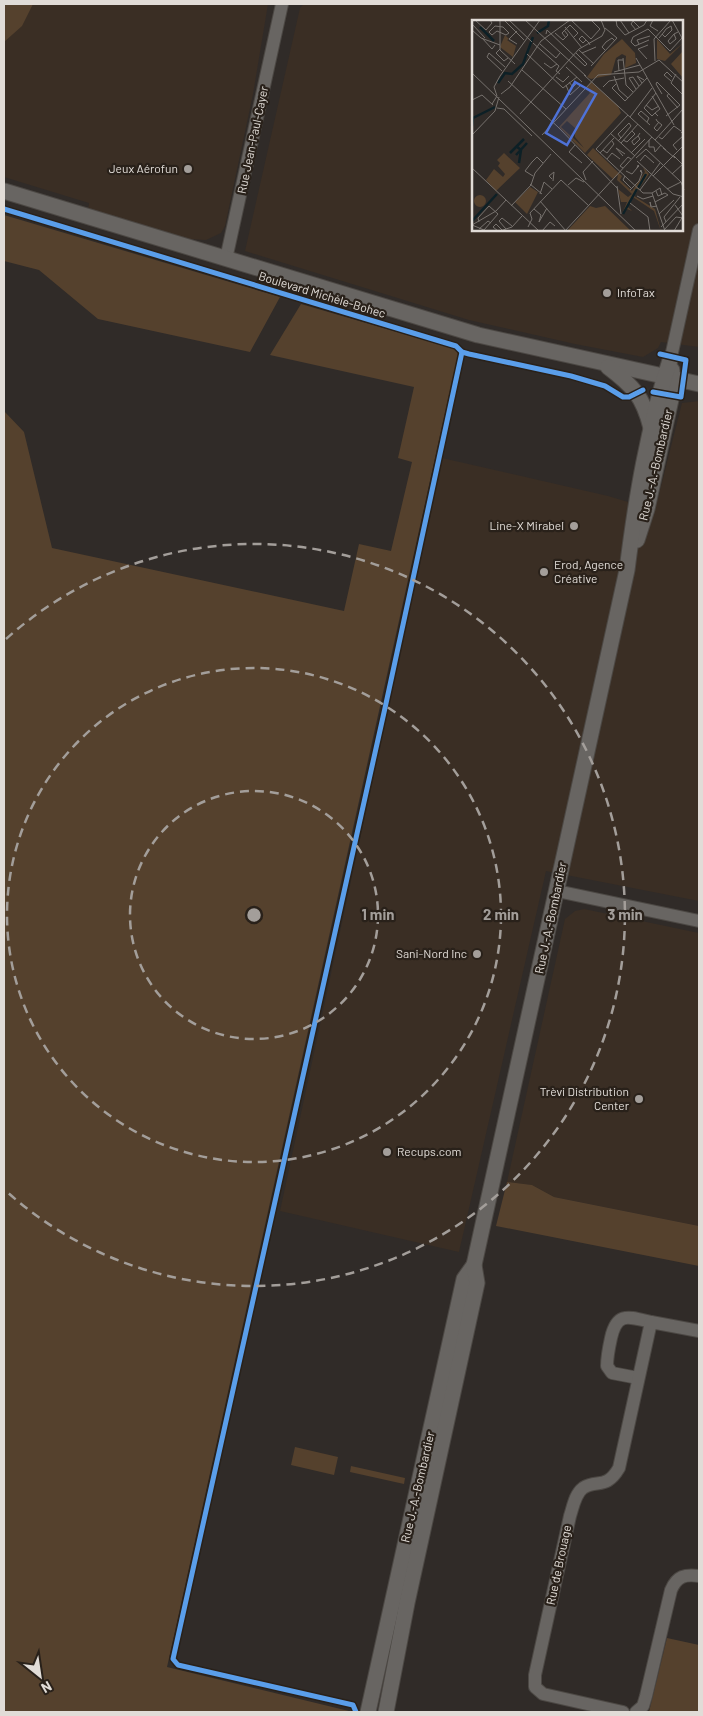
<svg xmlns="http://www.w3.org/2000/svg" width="703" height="1716" font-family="Barlow,sans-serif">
<rect width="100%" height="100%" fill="#302b28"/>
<g fill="#3a2e24" fill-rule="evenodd">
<polygon points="4,4 268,4 253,94 225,226 221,233 206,240 188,239 88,210 89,203 4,177"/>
<path d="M304,4H699V347L661,342L658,348L643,357L575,344L469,320L245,251L300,8ZM473,21H682V230H473Z"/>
<polygon points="699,401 699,901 546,871 459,1252 280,1211 442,458 608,496 655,510 682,403"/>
<polygon points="584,909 699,933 699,1226 554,1197 532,1185 507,1182 565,919 575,911"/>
</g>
<g fill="#55412d">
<polygon points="4,4 33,4 22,26 4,42"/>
<polygon points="4,215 280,297 250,352 98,319 39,270 4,261"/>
<polygon points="301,304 459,350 167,1667 349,1711 4,1712 4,411 24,432 52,548 344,611 359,544 391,551 412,462 398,458 414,387 270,355"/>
<polygon points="507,1182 532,1185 554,1197 699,1226 699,1266 496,1226"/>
<polygon points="295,1447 338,1457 334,1475 291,1465"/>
<polygon points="351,1466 405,1478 404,1484 350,1472"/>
<polygon points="667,1638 699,1645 699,1712 649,1712"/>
</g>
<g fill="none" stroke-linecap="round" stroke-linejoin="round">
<defs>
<g id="minor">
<polyline points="226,259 282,4"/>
<polyline points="671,357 699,230"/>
<polyline points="557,891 699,921"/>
<path d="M638,1378L612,1373L607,1366C607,1356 609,1347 611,1338C617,1311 629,1317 651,1322"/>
<path d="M623,1712L543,1694L535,1687V1675L570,1516C573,1507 575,1494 583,1488C597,1479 606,1490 619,1468L651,1322L699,1331"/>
<path d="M636,1712L643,1706L646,1696L671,1590C677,1576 685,1574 699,1576"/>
</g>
<g id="tertiary">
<polyline points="4,191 478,335 699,384"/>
<path d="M608,367C633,386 643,396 651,428"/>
<polyline points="637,540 647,509 672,395 672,370"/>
<polyline points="368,1712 464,1279 474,1265"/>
<path d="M386,1712L407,1603L477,1283L474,1265L627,570C636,498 648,426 671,357"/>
</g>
</defs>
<use href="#minor" stroke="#4c4844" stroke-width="14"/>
<use href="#tertiary" stroke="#4c4844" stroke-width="17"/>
<use href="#minor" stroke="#686562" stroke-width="12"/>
<use href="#tertiary" stroke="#686562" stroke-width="15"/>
<defs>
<g id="cycleway">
<polyline points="4,209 456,346 462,352 469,354 571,376 605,386 623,397 629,397 643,390"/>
<polyline points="653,392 681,397 686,360 660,354"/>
<polyline points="356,1712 353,1705 178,1665 173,1659 385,708 462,352"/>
</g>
</defs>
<use href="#cycleway" stroke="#29211a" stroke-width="8"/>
<use href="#cycleway" stroke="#5a9eea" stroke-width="5"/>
</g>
<g fill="none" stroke="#a39e9a" stroke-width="2.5" stroke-dasharray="9 6">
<circle cx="254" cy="915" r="124"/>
<circle cx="254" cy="915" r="247"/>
<path d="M6 639A371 371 0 1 1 6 1191"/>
</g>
<g fill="#a39e9a" stroke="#29211a" stroke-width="2">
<circle cx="188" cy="169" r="5"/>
<circle cx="607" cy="293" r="5"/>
<circle cx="574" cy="526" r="5"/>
<circle cx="544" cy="572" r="5"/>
<circle cx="477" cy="954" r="5"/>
<circle cx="639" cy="1099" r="5"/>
<circle cx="387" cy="1152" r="5"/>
</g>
<g text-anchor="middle" stroke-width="4.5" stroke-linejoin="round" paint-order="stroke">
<g font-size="12" fill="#e1dcd7" stroke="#29211a">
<text transform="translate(253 140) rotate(-78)" y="4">Rue Jean-Paul-Cayer</text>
<text transform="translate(322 295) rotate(17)" y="4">Boulevard Michèle-Bohec</text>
<text transform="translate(656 465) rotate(-77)" y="4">Rue J.-A.-Bombardier</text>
<text transform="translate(551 918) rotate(-78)" y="4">Rue J.-A.-Bombardier</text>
<text transform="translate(418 1487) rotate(-77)" y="4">Rue J.-A.-Bombardier</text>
<text transform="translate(559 1565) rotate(-78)" y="4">Rue de Brouage</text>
</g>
<g font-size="12" fill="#e1dcd7" stroke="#29211a" text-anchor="end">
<text x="178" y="173">Jeux Aérofun</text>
<text x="617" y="297" text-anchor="start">InfoTax</text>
<text x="564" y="530">Line-X Mirabel</text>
<text x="554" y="569" text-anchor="start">Erod, Agence<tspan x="554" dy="14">Créative</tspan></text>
<text x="467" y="958">Sani-Nord Inc</text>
<text x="629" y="1096">Trèvi Distribution<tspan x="629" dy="14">Center</tspan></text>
<text x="397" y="1156" text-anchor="start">Recups.com</text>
</g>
</g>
<g transform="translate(472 20)">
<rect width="211" height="211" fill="#302b28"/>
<path d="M33,15L37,19L35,20L44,26L41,37L28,27ZM150,19L163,33L164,43L153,48L154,36L150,34L144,38L139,55L119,59L115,57L132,34ZM185,19L198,34L211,23L193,41L185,39ZM211,31V58L199,44ZM119,62L146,86L149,93L113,133L87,107L118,73L114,68ZM95,101L103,108V117L112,128L89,107ZM121,128L150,156L148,160L160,171L173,152L171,147L177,154L162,176L183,189L189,211L182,191L161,177L155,186L160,191L155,189L150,194L155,182H149L146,169L156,177L160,174L145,160L146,155L141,159L115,135ZM32,133L48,148L24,171L14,160L22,149L31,157L33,154L26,146L28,143L25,140ZM58,167L66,172L55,194L43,182ZM2 181a6 6 0 1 1 12 0a6 6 0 1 1-12 0ZM118,186L124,188L133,186L159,211H95Z" fill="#55412d" fill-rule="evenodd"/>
<path fill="none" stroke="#0d2026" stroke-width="2.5" d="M8,7L22,21M65,13L76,6L77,0M26,63L33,53L40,54L51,44L61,17M0,106L1,98L23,87M44,126L49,130L47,143M38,133L52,119M44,135L55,123M166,168L174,154M151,194L165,169M0,201L25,174"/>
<path fill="none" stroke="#77726e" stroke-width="1" d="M3,0L14,10L20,3L18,0M28,0V30L43,44M32,0L52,20M37,0L60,22M53,0L114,56M99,0L119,19L128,9L119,0M144,0L145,6L153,15L172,5L175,0M148,0L157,13M181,0L178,6L186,11M0,4L13,18M23,6L31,7L37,13L34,15L25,11L20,15L17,12ZM93,7L110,28M0,10L9,18L28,25M164,10L159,4L161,1L168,8M83,13L91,20L96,15L92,10M74,14L75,10L113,46M202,14L204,19L198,24L196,21L202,14L206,12M10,18L20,29L23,25M94,18L90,13L98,5L106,13L102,17M187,18L192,12L194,9L199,6L200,10L193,17L190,14M114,20L111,23L107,19L110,16L117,23L118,25M177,20L163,26L159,22L161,17L176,9L198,31L210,18L200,0M61,23L87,46L84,51L88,54M45,24L37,19L45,11M68,24L84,38L88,33M167,24L165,20L178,16M28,29L24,33L32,41L36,38M107,30L122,44M133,30L130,27L134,22L140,18L143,21M17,33L15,37L30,51M17,33L33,47M104,33L115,44L113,46M110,33L124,27M55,34L91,68L105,57M151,38L154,65L161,72M164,38L202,105M175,39L166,29L176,25M183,41L182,19L199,0M72,43L79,48L85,44M119,46L145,18L133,8M94,47L110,62M50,50L94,89M147,51L146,40H151M142,52L168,45M0,53L164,211M204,54L199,63L212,76M112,55L194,130M142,56L147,70L156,78M84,57L91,62L97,56M36,61L86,107L146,169M199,61L192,55L195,52L200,57M170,63L165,56L172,60M144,64L140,68L153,81L175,58M94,65L98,75L108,66L105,63L101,67L97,62M131,67L137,61L152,58M164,69L157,58L161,57L167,66M184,73L172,88L180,96L183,93L186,96M197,73L195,76L206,88M29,74L38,67L69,21L98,0M190,74L184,64L185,62L208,85L194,96M180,76L188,89L183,93M0,80L10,75L21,85M20,84L25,76L22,67L28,56L68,0M174,85L180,90L187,86M25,88L32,89L60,116M48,94L107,29L130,16L133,10L129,0M156,95L124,129L171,173H180L188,168L190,175M158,97L180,68M184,99L185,101L190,105L185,111L182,108L187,102M175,102L177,98L169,91L166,94L178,105M138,113L163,136M0,115L23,91L27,77M70,115L126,55L167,52L187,40L212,63M166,116L168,119L162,125L160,122V121L166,116L168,113M187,117L190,119L202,106L209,111M151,120L155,122L163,114L160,111M177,120V127H182L183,132L189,125M183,120L211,89M146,121L149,118L159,106L157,103L146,114L149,118M149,123L166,104M103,125L97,132L110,143M191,128L203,138M131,130L135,133L142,124L140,121M205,130L201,125L212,115L209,112M128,133L142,118M159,133L173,119M201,135L212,146M151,136L144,128L153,134M164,138L174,129L209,162L212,170M135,139L140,133L148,139M165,141L201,174L212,177M168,141L173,135L182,143M0,148L67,211M151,148L148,146L156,137L159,139M154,151L160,154L165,148L167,146L166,145L165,148M200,154L212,143M61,156L53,151L60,142L65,137L71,143M153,156L151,160L159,168M181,156L212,125M80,159L77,156L82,152L81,161M114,160L111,152L121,141M58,164L70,174M96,165L104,158L112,162M145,166L149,194M195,169L209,162M158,170L167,161L170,153L169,150L168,151L170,153M168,170L188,143M180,173L193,211M68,174L72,162L80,169M165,176L171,179L181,176M68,181L94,211M183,182L196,175L193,173L186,176L184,171M158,183L176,197L178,211M39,186L59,165L63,153L79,134M179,186L178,182L179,187L185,186M62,189L69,195L67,202L75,188M187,194L202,180M194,202L192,197L208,177M0,205L12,210L26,194L17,186L6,198L7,202M0,205L24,191L34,180M56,207L60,199L58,193L89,160L117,186M189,207L212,183M7,209L16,201L19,203M34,209L27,201L30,198L40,206M192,210L204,197L211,198M26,211L21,207L24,204L31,211M28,211L40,207L50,196M70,211L78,202L83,206M93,211L180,117M202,211L211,196L203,185"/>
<path fill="#4e72d8" fill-opacity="0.15" stroke="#4e72d8" stroke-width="2.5" d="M103,62L124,74L95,125L74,113Z"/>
<rect width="211" height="211" fill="none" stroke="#e1dcd7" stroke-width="2.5"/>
</g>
<circle cx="254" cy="915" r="8" fill="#a39e9a" stroke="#29211a" stroke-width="2.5"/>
<g font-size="15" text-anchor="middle" font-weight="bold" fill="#a39e9a" stroke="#29211a" stroke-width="4.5" stroke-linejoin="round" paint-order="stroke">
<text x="378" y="920">1 min</text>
<text x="501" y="920">2 min</text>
<text x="625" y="920">3 min</text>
</g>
<rect width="703" height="1716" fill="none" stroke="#e1dcd7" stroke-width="10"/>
<g transform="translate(40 1676) rotate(150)" stroke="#29211a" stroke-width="4" paint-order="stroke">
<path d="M0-4L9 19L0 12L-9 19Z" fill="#e1dcd7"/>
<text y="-8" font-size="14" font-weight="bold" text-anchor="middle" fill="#e1dcd7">N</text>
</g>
</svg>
